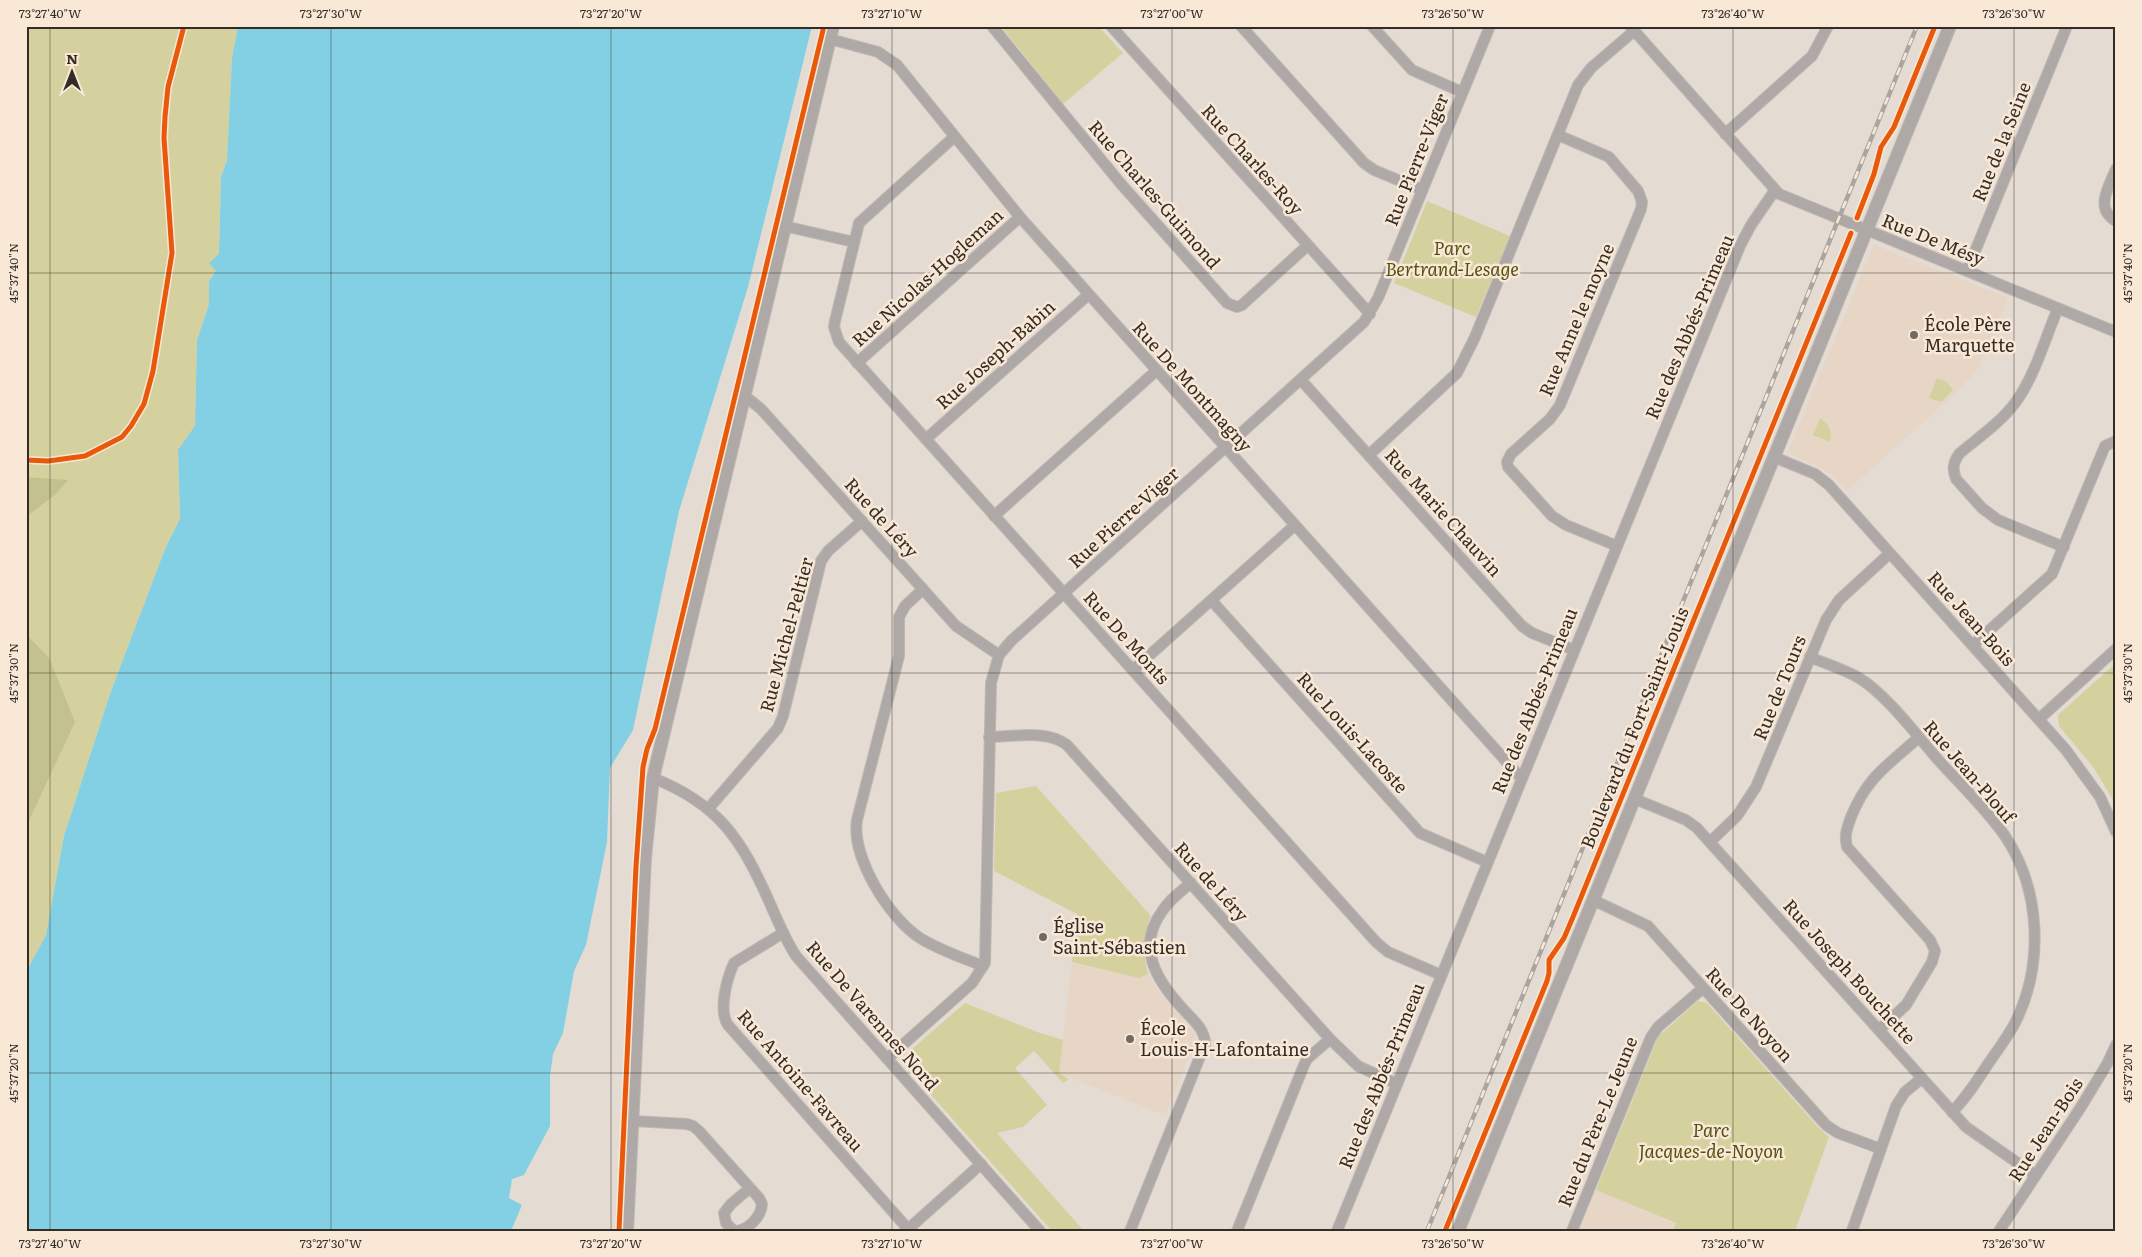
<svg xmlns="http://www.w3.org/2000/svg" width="2142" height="1257" font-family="Literata,serif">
<rect width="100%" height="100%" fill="#e4dbd3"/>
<g fill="#e7d6c6">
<polygon points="1874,245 2008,298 1976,372 1952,396 1847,491 1827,471 1792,455 1789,449"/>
<polygon points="1072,962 1139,978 1148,974 1160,993 1195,1033 1196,1039 1165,1115 1059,1073"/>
<polygon points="1596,1190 1676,1224 1673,1231 1579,1231"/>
</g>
<g fill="#d4d19e">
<polygon points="26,26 238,26 232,58 227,160 221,177 219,254 216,271 209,281 209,304 197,340 195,427 178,450 180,519 165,549 110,694 64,836 46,935 26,972"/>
<polygon points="1001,26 1098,26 1123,53 1063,104"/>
<polygon points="1427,201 1510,236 1476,317 1394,283"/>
<polygon points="1937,378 1947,382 1953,390 1941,402 1929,398"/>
<path d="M1820,418C1830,424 1832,432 1830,442L1813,435Z"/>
<polygon points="2116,663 2116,805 2094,768 2059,726 2058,715"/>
<path d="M1036,786L1151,916C1143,936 1143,953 1148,974L1139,978L1072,962L1077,914L994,871L996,793Z"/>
<polygon points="1698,1001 1707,1003 1819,1128 1829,1137 1795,1231 1673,1231 1676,1223 1596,1190 1658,1037"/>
<polygon points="965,1003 1037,1032 1063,1040 1059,1073 1069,1079 1063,1083 1034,1051 1015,1068 1047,1105 1023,1127 997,1133 1084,1231 1052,1231 903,1063 904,1056"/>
</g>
<g fill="#c3c18d">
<polygon points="26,477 68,480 56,494 26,517"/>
<polygon points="26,634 49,658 75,722 26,827"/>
</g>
<polygon fill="#83d0e4" points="238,26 812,26 748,287 679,511 633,730 610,768 607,842 586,945 574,971 563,1033 553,1054 550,1076 550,1126 524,1175 512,1179 509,1198 522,1205 511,1231 26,1231 26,972 46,935 64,836 110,694 165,549 180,519 178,450 195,426 197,340 209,304 209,281 216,271 209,263 219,254 221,177 227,160 232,58"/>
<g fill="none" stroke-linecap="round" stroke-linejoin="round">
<defs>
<g id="minor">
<polyline points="992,26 1121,184 1227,303 1237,307 1242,305 1307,246"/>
<polyline points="1111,26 1370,314"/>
<polyline points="1241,26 1364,163 1374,170 1422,190"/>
<polyline points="1372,26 1412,70 1462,92"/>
<polyline points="1630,26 1779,194 2116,332"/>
<polyline points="830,39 878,52 897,65 1020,217 1521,778"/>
<polyline points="1725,134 1812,56 1828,26"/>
<polyline points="1558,135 1609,157 1638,191 1642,202 1641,209 1560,405 1550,419 1511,454 1507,462 1508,467 1552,516 1566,525 1617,546"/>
<polyline points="954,137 859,223 835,321 834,327 839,342 1376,942 1388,952 1441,975"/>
<path d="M2116,169C2109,186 2094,209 2116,221"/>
<polyline points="784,226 854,242"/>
<polyline points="1967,271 2067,26"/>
<path d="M2058,308C2045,339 2035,376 2015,403C2001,422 1978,438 1960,453C1953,462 1952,469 1956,479L1982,508L1998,520L2064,547"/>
<polyline points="857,363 1020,217"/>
<polyline points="1301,380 1522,626 1532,633 1574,650"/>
<polyline points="743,398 750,400 761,409 956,626 999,655"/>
<polyline points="926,439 1088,295"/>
<polyline points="1369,455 1457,373 1475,337 1578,85 1591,68 1634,31"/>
<polyline points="1774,457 1815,474 1829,485 2066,750 2100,797 2116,832"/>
<polyline points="994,516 1156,371"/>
<path d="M923,589L905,606L899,617V656L857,820C851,857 889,918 920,938C939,950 963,958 983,966"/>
<polyline points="1212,601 1420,833 1487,862"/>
<polyline points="1973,645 2052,574 2102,453 2105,446 2116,441"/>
<path d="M1810,657C1826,664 1844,669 1859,678C1886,694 1918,737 1940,762C1962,786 1986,809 2005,836C2041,890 2044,965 2015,1023C2007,1038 1997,1051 1988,1064C1977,1081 1966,1098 1952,1112"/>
<polyline points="1133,670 1294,526"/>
<polyline points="2039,719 2116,649"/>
<path d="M989,737C1013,737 1047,729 1067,745L1330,1039L1358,1066L1397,1084"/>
<path d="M653,778C719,804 741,839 769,901C777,920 785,939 796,956L1040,1231"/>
<polyline points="1635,799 1686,820 1697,828 1966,1127 2035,1175"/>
<polyline points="709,808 778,728 783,716 821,561 828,551 862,521"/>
<polyline points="1710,842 1737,816 1756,787 1826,620 1839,600 1889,554"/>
<polyline points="1593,900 1648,926 1826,1125 1838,1133 1881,1149"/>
<path d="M783,933L734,963C727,978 718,1011 728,1025L908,1229"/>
<path d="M1879,1030L1906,1005L1932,962L1935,951L1930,940L1847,847C1844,836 1847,828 1851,817C1867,777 1888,765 1918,738"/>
<polyline points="888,1058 972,983 985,963 991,683 999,655 1011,641 1364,322 1378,298 1490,26"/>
<path d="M633,1121L687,1124L693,1126L699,1131L759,1198L762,1204C761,1217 748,1231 734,1231L726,1223L724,1213L731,1204L750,1188"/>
<polyline points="906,1231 981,1164"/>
<path d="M1130,1231L1205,1044C1205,1029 1193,1020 1183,1009C1157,981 1135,947 1163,910C1170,899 1181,891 1191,883"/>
<polyline points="1237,1231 1304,1065 1307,1059 1330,1039"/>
<polyline points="1337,1231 1740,246 1751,225 1775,190"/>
<polyline points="1572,1231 1651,1037 1658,1027 1703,988"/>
<polyline points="1852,1231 1896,1106 1905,1092 1921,1079"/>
<polyline points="1999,1231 2081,1107 2107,1064 2116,1045"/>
</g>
<g id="tertiary">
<polyline points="627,1231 645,858 653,778 833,26"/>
<polyline points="1458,1231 1950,26"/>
</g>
</defs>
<use href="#minor" stroke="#bfb8b2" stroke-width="12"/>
<use href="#tertiary" stroke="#bfb8b2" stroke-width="14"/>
<use href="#minor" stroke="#aea9a7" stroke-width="10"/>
<use href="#tertiary" stroke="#aea9a7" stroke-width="12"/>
<defs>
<polyline id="rail" points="1427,1231 1917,26"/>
</defs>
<use href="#rail" stroke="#aaa5a1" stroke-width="4.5"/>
<use href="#rail" stroke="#fae8d7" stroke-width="2.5" stroke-dasharray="8" stroke-linecap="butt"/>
<defs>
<g id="cycleway">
<polyline points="1857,218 1874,174 1881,147 1894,127 1935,26"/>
<polyline points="26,460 48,461 85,456 122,437 131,426 144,404 153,371 172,253 164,138 165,117 168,87 184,26"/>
<polyline points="619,1231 636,866 643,767 647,749 655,729 824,26"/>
<polyline points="1445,1231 1547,981 1549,973 1549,960 1564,938 1573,917 1851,233"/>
</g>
</defs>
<use href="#cycleway" stroke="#fae8d7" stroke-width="8"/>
<use href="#cycleway" stroke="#e8590c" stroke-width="5"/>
</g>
<path fill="none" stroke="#332d26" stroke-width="1" stroke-opacity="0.45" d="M50,26V1231M331,26V1231M611,26V1231M892,26V1231M1172,26V1231M1453,26V1231M1733,26V1231M2014,26V1231M26,273H2116M26,673H2116M26,1073H2116"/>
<g fill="#716a63" stroke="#fae8d7" stroke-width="2">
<circle cx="1914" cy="335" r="5"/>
<circle cx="1043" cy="937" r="5"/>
<circle cx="1130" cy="1039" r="5"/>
</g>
<g text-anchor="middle" stroke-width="5" stroke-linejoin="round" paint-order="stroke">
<g font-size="18" fill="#332d26" stroke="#fae8d7">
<text transform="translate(2002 142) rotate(-68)" y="6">Rue de la Seine</text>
<text transform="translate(1252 160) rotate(48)" y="6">Rue Charles-Roy</text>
<text transform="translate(1417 160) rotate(-68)" y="6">Rue Pierre-Viger</text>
<text transform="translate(1154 195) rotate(49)" y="6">Rue Charles-Guimond</text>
<text transform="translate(1933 240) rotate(22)" y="6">Rue De Mésy</text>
<text transform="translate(928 278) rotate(-42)" y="6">Rue Nicolas-Hogleman</text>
<text transform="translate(1577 320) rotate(-67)" y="6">Rue Anne le moyne</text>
<text transform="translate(1690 327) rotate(-67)" y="6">Rue des Abbés-Primeau</text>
<text transform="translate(996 355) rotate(-42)" y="6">Rue Joseph-Babin</text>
<text transform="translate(1192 387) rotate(48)" y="6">Rue De Montmagny</text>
<text transform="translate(1443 513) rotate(48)" y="6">Rue Marie Chauvin</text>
<text transform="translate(881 518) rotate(48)" y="6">Rue de Léry</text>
<text transform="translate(1124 518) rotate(-42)" y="6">Rue Pierre-Viger</text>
<text transform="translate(1971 619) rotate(48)" y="6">Rue Jean-Bois</text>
<text transform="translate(787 635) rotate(-75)" y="6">Rue Michel-Peltier</text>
<text transform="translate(1126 638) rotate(48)" y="6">Rue De Monts</text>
<text transform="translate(1780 688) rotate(-68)" y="6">Rue de Tours</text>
<text transform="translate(1535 701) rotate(-68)" y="6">Rue des Abbés-Primeau</text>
<text transform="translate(1635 728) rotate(-68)" y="6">Boulevard du Fort-Saint-Louis</text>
<text transform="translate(1352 733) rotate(48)" y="6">Rue Louis-Lacoste</text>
<text transform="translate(1969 772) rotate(49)" y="6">Rue Jean-Plouf</text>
<text transform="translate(1211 882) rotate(48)" y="6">Rue de Léry</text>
<text transform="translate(1849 972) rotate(48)" y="6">Rue Joseph Bouchette</text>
<text transform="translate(1749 1015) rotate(48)" y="6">Rue De Noyon</text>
<text transform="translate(872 1016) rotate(49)" y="6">Rue De Varennes Nord</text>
<text transform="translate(1382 1076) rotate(-68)" y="6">Rue des Abbés-Primeau</text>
<text transform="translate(800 1081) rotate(49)" y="6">Rue Antoine-Favreau</text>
<text transform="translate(1598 1122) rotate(-68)" y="6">Rue du Père-Le Jeune</text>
<text transform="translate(2046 1130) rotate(-57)" y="6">Rue Jean-Bois</text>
</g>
<g font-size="18" font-style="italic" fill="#525311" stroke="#fae8d7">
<text x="1452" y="255">Parc<tspan x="1452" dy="21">Bertrand-Lesage</tspan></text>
<text x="1711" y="1137">Parc<tspan x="1711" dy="21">Jacques-de-Noyon</tspan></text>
</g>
<g font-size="18" fill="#332d26" stroke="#fae8d7" text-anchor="start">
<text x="1924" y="331">École Père<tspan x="1924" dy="21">Marquette</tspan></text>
<text x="1053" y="933">Église<tspan x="1053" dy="21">Saint-Sébastien</tspan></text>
<text x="1140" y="1035">École<tspan x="1140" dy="21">Louis-H-Lafontaine</tspan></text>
</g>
</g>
<rect width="2142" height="1257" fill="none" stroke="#fae8d7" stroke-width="55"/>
<g transform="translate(72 72)" stroke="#fae8d7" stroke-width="4" paint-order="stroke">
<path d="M0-4L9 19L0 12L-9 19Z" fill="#332d26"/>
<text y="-8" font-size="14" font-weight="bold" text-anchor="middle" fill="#332d26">N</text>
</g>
<rect x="28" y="28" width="2086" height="1202" fill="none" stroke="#332d26" stroke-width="2"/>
<g font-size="12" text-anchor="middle" fill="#332d26">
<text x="50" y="18">73°27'40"W</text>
<text x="331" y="18">73°27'30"W</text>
<text x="611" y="18">73°27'20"W</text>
<text x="892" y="18">73°27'10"W</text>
<text x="1172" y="18">73°27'00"W</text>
<text x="1453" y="18">73°26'50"W</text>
<text x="1733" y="18">73°26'40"W</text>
<text x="2014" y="18">73°26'30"W</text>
<text transform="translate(14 273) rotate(-90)" y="4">45°37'40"N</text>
<text transform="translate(2128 273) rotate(-90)" y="4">45°37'40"N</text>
<text transform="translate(14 673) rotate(-90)" y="4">45°37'30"N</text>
<text transform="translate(2128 673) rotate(-90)" y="4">45°37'30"N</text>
<text transform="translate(14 1073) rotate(-90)" y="4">45°37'20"N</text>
<text transform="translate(2128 1073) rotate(-90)" y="4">45°37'20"N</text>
<text x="50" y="1248">73°27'40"W</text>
<text x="331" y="1248">73°27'30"W</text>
<text x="611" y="1248">73°27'20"W</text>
<text x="892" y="1248">73°27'10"W</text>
<text x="1172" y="1248">73°27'00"W</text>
<text x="1453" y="1248">73°26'50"W</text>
<text x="1733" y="1248">73°26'40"W</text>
<text x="2014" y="1248">73°26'30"W</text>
</g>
</svg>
